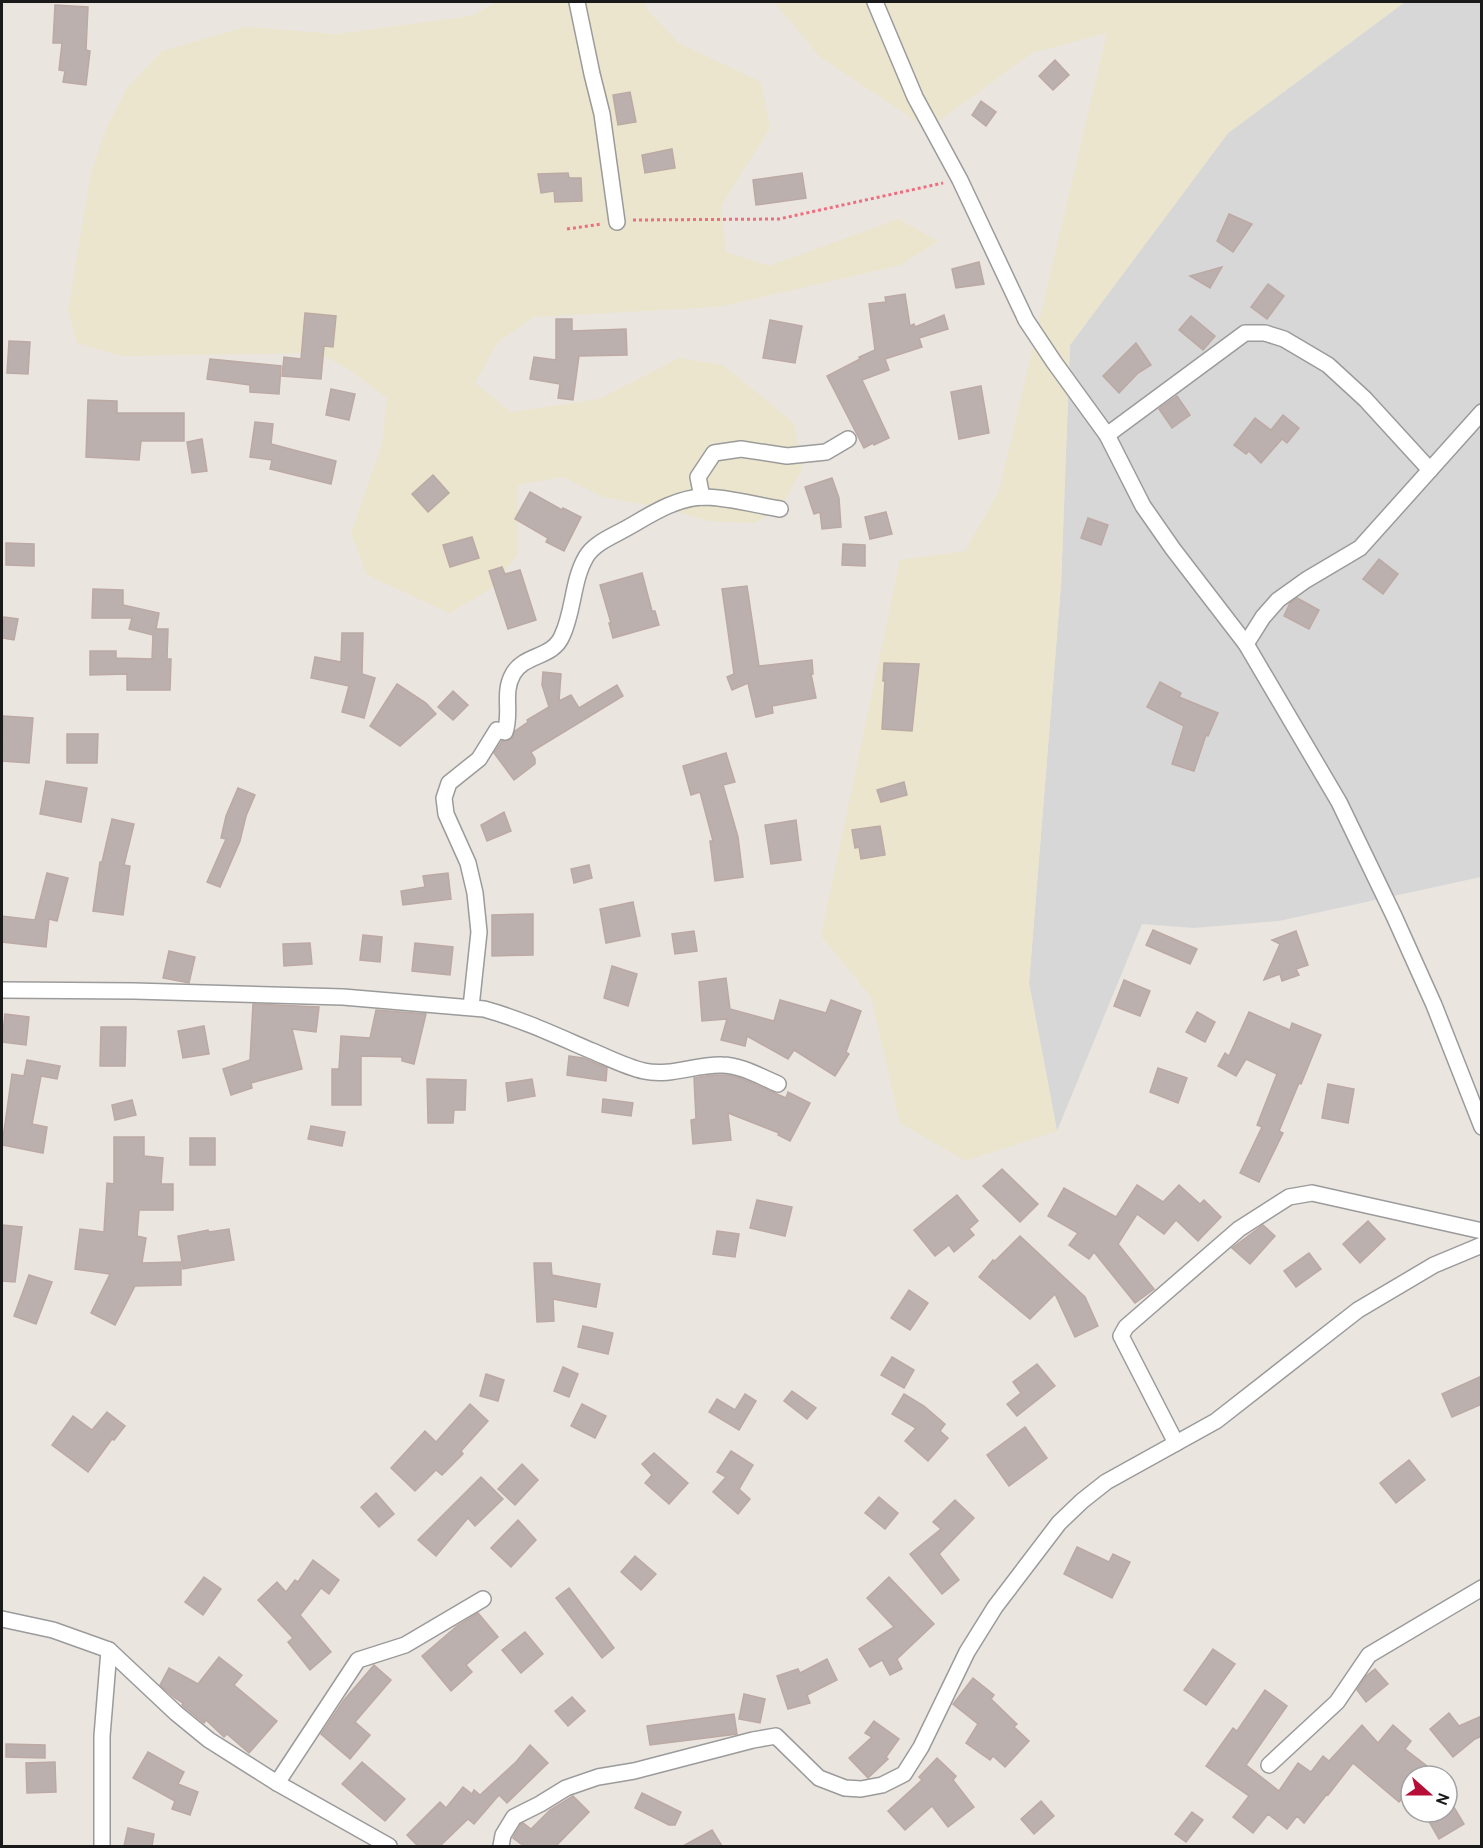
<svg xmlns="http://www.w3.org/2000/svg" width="1483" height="1848" font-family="Overpass,sans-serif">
<rect width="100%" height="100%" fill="#ebe5e0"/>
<polygon fill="#d8d7d8" points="1405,2 1481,2 1481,877 1279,921 1194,928 1142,924 1057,1131 1029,983 1061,585 1070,345 1228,133"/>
<g fill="#eae5cc">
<polygon points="497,2 645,2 648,11 679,43 761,82 770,128 721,206 726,252 769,266 898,219 938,241 901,265 719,307 534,317 497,343 475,383 511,412 599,399 679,358 723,365 794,423 802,469 780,509 754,523 708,521 664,508 603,497 562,477 518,485 518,554 491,589 449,613 367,575 351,533 382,445 387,398 351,371 319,353 121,356 77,343 68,311 91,173 106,129 127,88 162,51 246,27 336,34 471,16"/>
<polygon points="774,2 1405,2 1228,133 1070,345 1061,585 1029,983 1057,1131 966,1161 900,1123 871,997 821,936 900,560 965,551 999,491 1107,33 1032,53 928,129 820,57"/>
</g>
<g fill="#bbb0ae" stroke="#bca9a4" stroke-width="1.5">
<polygon points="55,5 88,7 86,50 90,51 86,85 63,82 65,71 59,70 62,43 53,43"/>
<polygon points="1055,60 1069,75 1053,90 1039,76"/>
<polygon points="630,92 636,122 618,125 613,95"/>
<polygon points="981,101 996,112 986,126 972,115"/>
<polygon points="672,149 675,168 645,173 642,155"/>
<polygon points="568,173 569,178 581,178 582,201 555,202 554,191 541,193 538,174"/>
<polygon points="802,173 806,198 756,205 753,180"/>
<polygon points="1229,214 1252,224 1233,252 1217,241"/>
<polygon points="979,262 984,284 956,288 952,269"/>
<polygon points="1222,267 1210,288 1190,276"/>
<polygon points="1268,284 1284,296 1267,319 1251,307"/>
<polygon points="905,294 910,326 914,324 915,327 944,315 948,329 919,338 922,347 885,359 889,370 862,380 889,438 874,445 873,443 864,448 827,376 860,359 859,357 875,350 869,304 886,302 885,297"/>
<polygon points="305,313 336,316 333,347 324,346 321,379 282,376 284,357 301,359"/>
<polygon points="1191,316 1215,336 1203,350 1179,330"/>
<polygon points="556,319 572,319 572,331 626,329 627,355 579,356 573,400 558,398 560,384 530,379 534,357 556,360"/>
<polygon points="770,320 802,326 795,363 763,358"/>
<polygon points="9,341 30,342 28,374 7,373"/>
<polygon points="1136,343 1151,365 1138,373 1119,393 1103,376"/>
<polygon points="210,359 281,366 279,394 250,392 250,385 207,379"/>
<polygon points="981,386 989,433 959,439 951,392"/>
<polygon points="331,389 355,394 349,420 326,415"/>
<polygon points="1177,396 1190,415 1172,428 1159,409"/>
<polygon points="88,400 117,401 117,413 184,413 184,441 141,441 139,460 86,457"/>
<polygon points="1283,415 1299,428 1287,443 1282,439 1261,463 1249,451 1246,454 1234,445 1255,418 1271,430"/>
<polygon points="255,422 273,424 271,444 336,461 331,484 270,469 272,460 250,457"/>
<polygon points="202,439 207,471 192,473 187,442"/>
<polygon points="433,475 449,493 428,512 412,494"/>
<polygon points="832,478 839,498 841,527 822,529 820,512 814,514 805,487"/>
<polygon points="530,492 562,510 563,508 581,517 564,551 546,542 548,538 515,519"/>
<polygon points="886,512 892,534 870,539 865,517"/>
<polygon points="1088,518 1108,525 1101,545 1081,538"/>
<polygon points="472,537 479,558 450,567 443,545"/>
<polygon points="6,543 34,544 34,566 6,565"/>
<polygon points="843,544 865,545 865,566 842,565"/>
<polygon points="1379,559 1398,574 1383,594 1363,579"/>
<polygon points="502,567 505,574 520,570 536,620 508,629 489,571"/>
<polygon points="642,573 652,611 655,611 659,625 613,638 609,623 611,623 600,585"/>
<polygon points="747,586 759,666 812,660 813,674 811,674 816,698 772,706 773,713 756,717 748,683 732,690 727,677 734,674 722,589"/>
<polygon points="93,589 123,590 123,605 159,613 156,629 168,629 167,659 171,659 170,690 127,690 127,674 90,675 90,651 116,651 116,658 152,659 153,635 129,629 132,618 92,618"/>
<polygon points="1297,598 1319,610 1309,629 1284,616 1290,603"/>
<polygon points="4,617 18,619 14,640 2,638"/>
<polygon points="342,633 363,633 362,674 375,678 364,718 342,712 349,686 311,678 315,657 341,662"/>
<polygon points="884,663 919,664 912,731 882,729 885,681 883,681"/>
<polygon points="543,672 561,674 559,701 571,695 579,708 617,685 623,696 531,752 535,759 535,764 514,780 494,753 502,741 512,739 515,731 528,722 527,720 549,707 542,685"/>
<polygon points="1160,682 1181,693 1179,697 1218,713 1208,736 1206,735 1194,771 1172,764 1184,726 1147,707"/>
<polygon points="397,684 426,703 436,714 400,746 370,726"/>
<polygon points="453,691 468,705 453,720 438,707"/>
<polygon points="3,716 33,718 29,763 2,761"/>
<polygon points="67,734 98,734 97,763 67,763"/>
<polygon points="726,753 735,782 723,785 738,837 743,877 715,881 710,841 713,841 700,792 691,795 683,766"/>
<polygon points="46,781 87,788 81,822 40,814"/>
<polygon points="904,782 907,795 881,802 877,790"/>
<polygon points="238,788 255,795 246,816 240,841 220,887 207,882 226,839 221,838 226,816"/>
<polygon points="504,812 511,831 487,841 481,825"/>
<polygon points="112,819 134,824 124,865 130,866 123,915 93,911 100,862 102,862"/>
<polygon points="796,820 801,860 771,864 765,825"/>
<polygon points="880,826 885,855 861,859 859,847 855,848 852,830"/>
<polygon points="589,865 592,878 574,883 571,869"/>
<polygon points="47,873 68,878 57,921 49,919 46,947 2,942 2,916 35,920"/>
<polygon points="448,873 451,899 403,905 401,891 425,887 423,876"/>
<polygon points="633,902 640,936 606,943 600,909"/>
<polygon points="533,914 533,955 492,956 492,915"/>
<polygon points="1153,930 1197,949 1190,964 1146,945"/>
<polygon points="694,931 697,951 675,954 672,934"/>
<polygon points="1296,931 1308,965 1296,969 1299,975 1282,981 1280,974 1264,980 1280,944 1272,940"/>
<polygon points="363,935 382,937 380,962 360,960"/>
<polygon points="310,943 312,964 284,966 283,944"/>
<polygon points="415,943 453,947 450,975 412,971"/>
<polygon points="169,951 195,957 189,983 163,978"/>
<polygon points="612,966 637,974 628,1006 604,998"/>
<polygon points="726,978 730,1009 774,1021 780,1000 826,1013 831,1000 861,1011 846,1052 849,1054 835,1076 794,1050 788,1059 747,1036 745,1046 721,1040 727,1019 702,1021 699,982"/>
<polygon points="1124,980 1150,991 1140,1016 1114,1006"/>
<polygon points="253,1004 319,1007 316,1032 292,1029 302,1069 251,1083 252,1088 231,1095 223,1069 250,1060"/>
<polygon points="376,1010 426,1014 414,1064 402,1061 402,1057 361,1056 361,1105 332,1105 332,1069 339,1069 341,1036 370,1038"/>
<polygon points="1197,1012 1215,1022 1205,1042 1186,1032"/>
<polygon points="1249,1012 1290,1030 1292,1023 1321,1035 1301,1084 1299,1083 1279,1131 1283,1133 1259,1182 1240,1173 1262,1127 1257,1125 1277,1074 1246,1059 1236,1076 1218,1066 1225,1053 1229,1056"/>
<polygon points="5,1014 29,1017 26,1045 2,1042"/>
<polygon points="204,1026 209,1054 183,1058 178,1031"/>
<polygon points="101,1027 126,1027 125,1066 100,1066"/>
<polygon points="569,1056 583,1058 607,1068 606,1081 567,1075"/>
<polygon points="27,1060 60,1066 57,1079 41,1076 32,1124 47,1127 43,1153 2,1145 12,1074 24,1076"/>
<polygon points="1158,1068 1187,1078 1178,1103 1150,1092"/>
<polygon points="713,1075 728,1075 740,1078 786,1098 788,1092 810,1103 790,1141 778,1135 779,1133 728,1113 731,1140 693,1144 691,1120 696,1119 694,1078"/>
<polygon points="427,1079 466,1080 465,1110 454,1110 453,1123 428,1123"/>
<polygon points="532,1079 535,1096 508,1101 506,1083"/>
<polygon points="1328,1084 1354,1089 1348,1123 1322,1118"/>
<polygon points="603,1099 633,1103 631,1116 602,1112"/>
<polygon points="132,1100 136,1115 115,1120 112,1105"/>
<polygon points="311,1126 345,1132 342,1146 308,1139"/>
<polygon points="114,1137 144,1137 144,1156 163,1158 161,1184 173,1184 173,1210 139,1210 137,1236 146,1238 142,1263 181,1262 181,1285 135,1286 115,1325 91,1313 110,1274 75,1269 80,1229 104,1232 107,1183 114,1184"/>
<rect x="190" y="1138" width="25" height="27"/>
<polygon points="1002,1169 1038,1204 1020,1222 983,1186"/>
<polygon points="1137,1185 1163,1202 1179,1185 1200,1204 1204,1200 1221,1217 1198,1241 1176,1220 1164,1234 1137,1214 1118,1244 1154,1289 1135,1303 1094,1252 1089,1259 1069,1245 1078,1233 1048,1216 1064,1188 1116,1217"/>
<polygon points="957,1195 978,1221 969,1229 974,1235 954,1252 949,1245 935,1256 914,1230"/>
<polygon points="757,1200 792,1207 785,1236 750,1228"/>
<polygon points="1368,1221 1385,1239 1360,1263 1343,1244"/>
<polygon points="2,1225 22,1227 15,1282 2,1281"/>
<polygon points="1263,1225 1275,1236 1250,1264 1232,1248"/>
<polygon points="229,1229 234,1260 183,1269 178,1236 208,1230 209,1232"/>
<polygon points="717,1231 739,1234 735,1257 713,1254"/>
<polygon points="1020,1236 1085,1297 1098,1326 1075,1337 1055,1294 1030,1319 979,1277 993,1260 995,1261"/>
<polygon points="1309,1253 1321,1269 1296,1287 1284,1271"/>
<polygon points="534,1263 551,1263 552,1275 600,1284 596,1307 553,1299 554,1321 537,1322"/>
<polygon points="29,1275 52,1282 36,1324 14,1316"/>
<polygon points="909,1290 928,1303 910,1330 891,1318"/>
<polygon points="583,1326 613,1333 608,1354 578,1347"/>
<polygon points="892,1357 914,1370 904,1388 881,1375"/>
<polygon points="1037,1364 1055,1386 1017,1416 1007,1404 1021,1393 1013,1382"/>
<polygon points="563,1367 578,1374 569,1397 554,1391"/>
<polygon points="486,1374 504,1380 498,1401 480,1396"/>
<polygon points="1482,1376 1482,1404 1452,1417 1442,1394"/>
<polygon points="792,1391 816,1408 807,1419 784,1401"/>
<polygon points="745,1394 756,1401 739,1430 709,1412 717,1399 735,1410"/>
<polygon points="904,1394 924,1406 945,1424 940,1431 948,1438 928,1461 905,1441 916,1428 892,1414"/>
<polygon points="470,1404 488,1421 461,1451 463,1454 442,1475 436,1470 415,1491 391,1468 425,1431 436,1442"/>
<polygon points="582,1404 606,1416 595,1438 571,1426"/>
<polygon points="107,1412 125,1426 114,1440 112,1439 88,1472 52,1445 73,1416 92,1430"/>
<polygon points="1025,1427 1047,1458 1009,1486 987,1455"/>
<polygon points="731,1451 753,1465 739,1489 750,1499 738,1514 713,1492 726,1477 717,1472"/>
<polygon points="654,1453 688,1483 669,1504 645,1483 652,1475 642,1464"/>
<polygon points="1409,1460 1425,1480 1396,1503 1380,1483"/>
<polygon points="522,1464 538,1480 515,1505 498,1489"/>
<polygon points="481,1477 503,1499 475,1526 468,1518 436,1556 418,1540"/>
<polygon points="376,1493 394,1514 379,1527 361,1507"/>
<polygon points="879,1497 898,1513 885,1529 865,1513"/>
<polygon points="955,1500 974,1518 939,1554 959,1580 942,1594 910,1554 941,1529 933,1522"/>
<polygon points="518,1520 536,1540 511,1567 491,1548"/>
<polygon points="1077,1547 1109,1562 1113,1554 1130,1562 1112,1598 1064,1574"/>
<polygon points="635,1556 656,1574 641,1590 621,1572"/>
<polygon points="313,1560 339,1580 329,1594 321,1588 300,1615 331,1652 310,1670 288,1642 293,1638 258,1600 277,1582 286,1592 295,1580 298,1582"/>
<polygon points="204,1577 221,1589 203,1615 185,1602"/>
<polygon points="889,1577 934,1624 897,1659 902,1669 890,1675 882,1660 870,1667 859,1649 894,1627 867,1598"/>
<polygon points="569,1588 614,1648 602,1658 556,1598"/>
<polygon points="478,1613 498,1637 466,1665 472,1672 451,1691 422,1656 457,1626"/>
<polygon points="525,1632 543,1654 521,1673 502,1650"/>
<polygon points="1213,1649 1235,1664 1206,1705 1184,1690"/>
<polygon points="219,1657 242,1675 234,1685 277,1721 249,1753 227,1734 224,1737 206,1720 204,1723 182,1705 183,1703 175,1698 160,1685 169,1668 198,1684"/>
<polygon points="827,1659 837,1680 807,1695 810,1703 788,1709 777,1676 798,1669 800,1673"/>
<polygon points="374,1665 391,1680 355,1722 370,1735 350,1759 321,1734 344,1700"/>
<polygon points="1375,1669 1388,1684 1366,1702 1357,1690 1366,1676"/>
<polygon points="973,1678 994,1695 991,1699 1017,1724 1014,1727 1029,1741 1005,1767 993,1756 990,1760 966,1743 978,1724 953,1704"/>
<polygon points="1265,1690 1287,1706 1246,1765 1279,1791 1298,1763 1311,1772 1323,1756 1329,1761 1362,1725 1378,1743 1393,1725 1411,1741 1405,1749 1440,1776 1411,1776 1411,1789 1399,1802 1353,1763 1328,1795 1327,1794 1304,1823 1297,1816 1287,1829 1268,1814 1253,1833 1233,1817 1249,1796 1206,1766 1233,1728 1237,1731"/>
<polygon points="744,1694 765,1699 760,1723 739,1719"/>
<polygon points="572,1697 585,1711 568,1726 555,1711"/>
<polygon points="1449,1713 1459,1726 1482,1716 1482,1736 1475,1739 1453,1757 1430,1729"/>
<polygon points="734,1714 737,1734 650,1745 647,1726"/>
<polygon points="874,1721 899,1739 886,1757 888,1759 868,1778 849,1758 872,1737 865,1733"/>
<polygon points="6,1744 45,1745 45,1758 6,1757"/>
<polygon points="530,1745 548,1763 507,1803 499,1795 474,1824 468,1819 440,1846 418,1846 407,1835 440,1802 446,1808 463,1787 472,1794 474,1790 480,1795 516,1762"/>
<polygon points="148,1752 184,1772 178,1784 198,1792 190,1815 172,1809 175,1801 133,1778"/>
<polygon points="937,1758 956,1776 953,1780 974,1807 948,1827 932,1806 905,1830 888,1811 922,1780 919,1777"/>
<polygon points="55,1762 56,1792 27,1793 26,1763"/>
<polygon points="362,1762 405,1799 385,1821 342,1784"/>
<polygon points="642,1793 681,1812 675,1825 669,1825 635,1808"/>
<polygon points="573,1796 589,1812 556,1846 524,1846 513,1838 521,1824 523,1823 531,1829 550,1810"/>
<polygon points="1041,1801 1054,1816 1034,1834 1021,1819"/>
<polygon points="1452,1804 1464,1824 1439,1839 1427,1818 1438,1812 1447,1812 1447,1807"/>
<polygon points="1192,1812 1203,1820 1186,1842 1175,1834"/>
<polygon points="128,1828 154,1834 152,1846 124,1846"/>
<polygon points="712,1830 722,1846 683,1846"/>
</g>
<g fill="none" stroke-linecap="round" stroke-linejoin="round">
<defs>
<g id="street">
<polyline points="577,2 592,74 602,114 617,222"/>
<polyline points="875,2 915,97 960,180 1026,320 1054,362 1107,435 1143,506 1173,549 1246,644 1339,802 1394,916 1434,1005 1482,1127"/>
<polyline points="1107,435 1245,333 1265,333 1284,339 1328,365 1365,399 1430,470"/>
<polyline points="702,497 698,477 714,453 741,449 787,456 826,452 848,439"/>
<polyline points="1246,644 1263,617 1278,600 1306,580 1360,548 1482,412"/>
<path d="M2,990L134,991L343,997L484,1009C521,1019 557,1036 592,1051C609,1058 626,1067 644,1071C670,1077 696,1064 722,1065C741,1065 761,1077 778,1084"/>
<path d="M471,1007L479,932L475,893L468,863L446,814L444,798L449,783L479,759L497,730L505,732C512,712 502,693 513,674C524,654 553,658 562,636C574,611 572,581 586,557C594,543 613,536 627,528C650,515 675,498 703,497C728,497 755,505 780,509"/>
<polyline points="1176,1443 1121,1336 1126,1327 1239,1229 1289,1197 1312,1193 1482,1231"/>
<polyline points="2,1619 53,1630 109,1650 176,1713 209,1740 277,1783 389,1846"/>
<polyline points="1269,1765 1337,1702 1369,1655 1482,1588"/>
<polyline points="277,1783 358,1660 405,1645 483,1599"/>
<polyline points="102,1846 102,1736 109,1650"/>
<polyline points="501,1846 503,1835 514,1817 540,1804 566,1788 598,1777 634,1771 753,1740 776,1736 819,1778 845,1788 861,1789 882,1785 904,1774 921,1747 967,1652 995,1607 1059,1523 1082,1501 1106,1482 1216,1421 1358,1310 1434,1265 1482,1245"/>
</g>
</defs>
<use href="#street" stroke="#9b9b9b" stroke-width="18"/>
<g stroke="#ee6e81" stroke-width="3" stroke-dasharray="3 3" stroke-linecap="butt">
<polyline points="633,220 779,219 943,183"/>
<polyline points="567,229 602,224"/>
</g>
<use href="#street" stroke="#fff" stroke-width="15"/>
</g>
<rect width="1483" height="1848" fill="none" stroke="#1a1a1a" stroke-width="6"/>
<g transform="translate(1429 1794) rotate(111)"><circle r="28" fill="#ffffff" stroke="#a3a3a3" stroke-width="1.5"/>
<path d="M0-4.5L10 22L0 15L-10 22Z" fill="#b60e37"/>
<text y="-9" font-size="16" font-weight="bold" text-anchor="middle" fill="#1a1a1a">N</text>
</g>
</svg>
